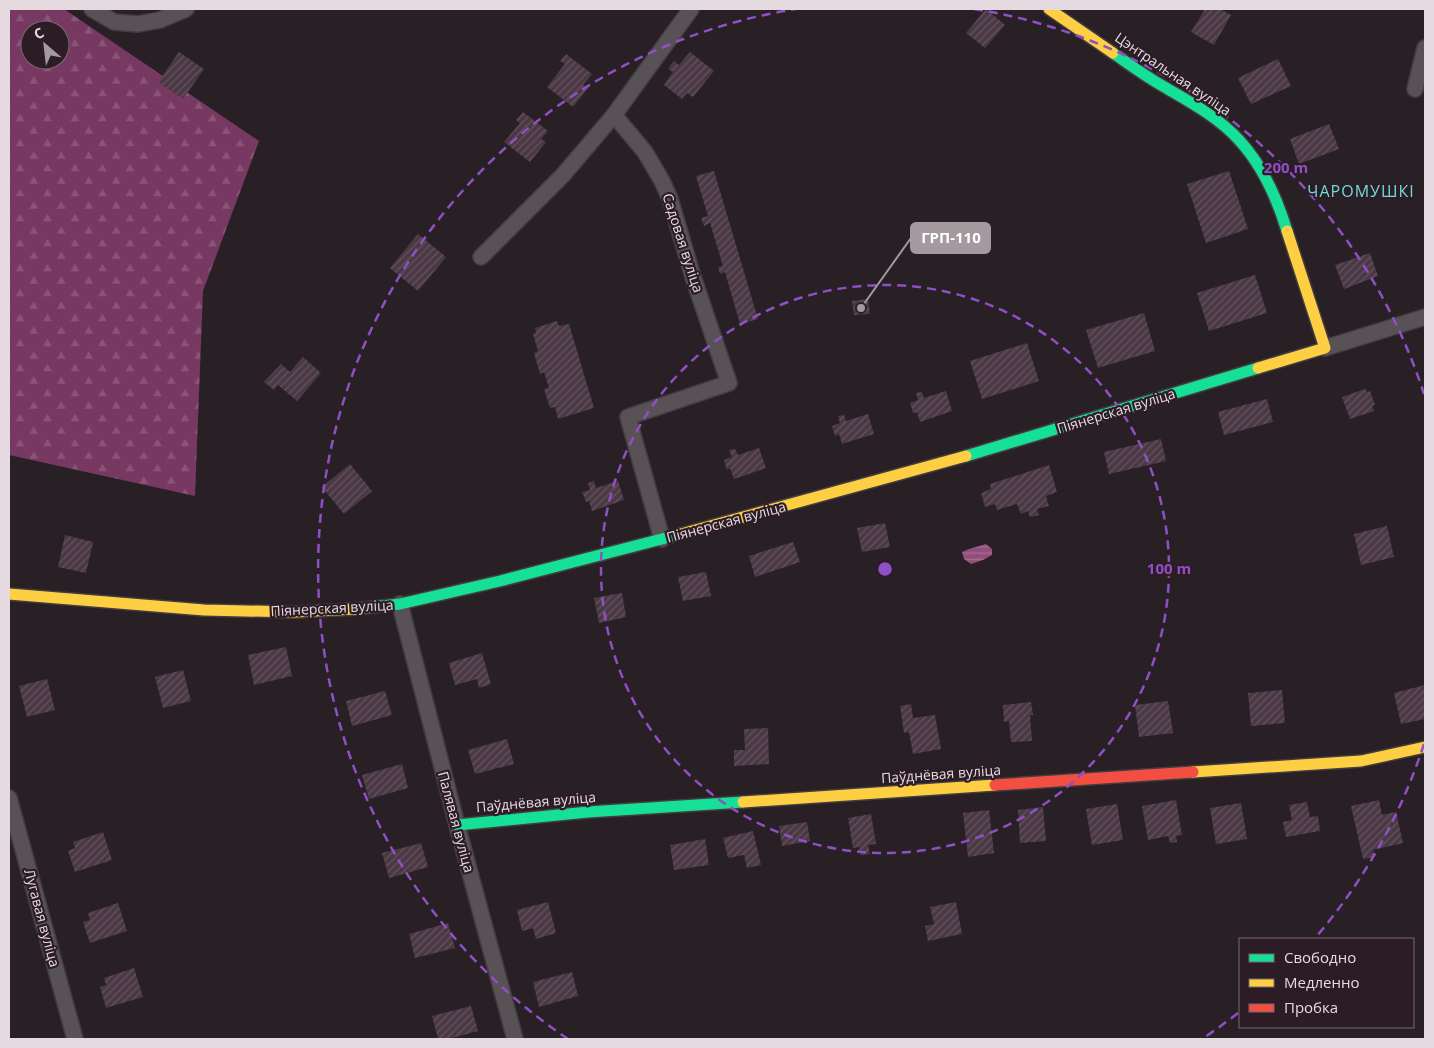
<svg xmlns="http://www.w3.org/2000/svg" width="1434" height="1048" font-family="'Open Sans',sans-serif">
<defs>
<pattern id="forest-firs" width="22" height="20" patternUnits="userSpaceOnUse" patternTransform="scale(1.25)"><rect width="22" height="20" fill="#773861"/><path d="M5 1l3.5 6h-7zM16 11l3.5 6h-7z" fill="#8a5477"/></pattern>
<pattern id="water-rules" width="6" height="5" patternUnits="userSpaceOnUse" patternTransform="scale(1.25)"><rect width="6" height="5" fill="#934f7b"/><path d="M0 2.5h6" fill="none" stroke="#a77094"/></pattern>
<pattern id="building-hatch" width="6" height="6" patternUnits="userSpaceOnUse" patternTransform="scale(1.25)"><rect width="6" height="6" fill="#4a3844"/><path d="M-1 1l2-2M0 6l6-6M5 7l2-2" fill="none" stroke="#64545f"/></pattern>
</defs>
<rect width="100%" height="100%" fill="#282025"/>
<path fill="url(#forest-firs)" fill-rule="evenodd" d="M9,9H64L259,141L203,291L195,496L9,455ZM30,30H60V60H30Z"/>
<polygon fill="url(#water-rules)" points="986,544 992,549 992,555 983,560 971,564 964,559 962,552 969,549"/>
<g fill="url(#building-hatch)">
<polygon points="986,9 1005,25 985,48 966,33"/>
<polygon points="1205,9 1220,9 1231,15 1214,45 1191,32"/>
<polygon points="179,52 204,69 183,99 158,82"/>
<polygon points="690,52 714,71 693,97 687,93 682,99 664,85 673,72 668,69 674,61 679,65"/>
<polygon points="566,54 592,74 583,85 588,88 573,107 547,87 565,64 560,61"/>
<polygon points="1278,59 1291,86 1251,104 1238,78"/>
<polygon points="523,112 548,131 541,139 546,142 530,162 504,142 520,123 516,120"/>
<polygon points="1329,124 1339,149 1299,164 1290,139"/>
<polygon points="714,171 758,319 740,324 725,272 720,274 718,267 723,266 710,223 704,226 701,218 708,216 696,176"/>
<polygon points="1229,171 1248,229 1206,243 1187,184"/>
<polygon points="418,234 446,257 418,291 390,268"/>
<polygon points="1370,253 1378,276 1344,289 1335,265"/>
<polygon points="1255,275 1267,313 1209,331 1197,293"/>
<polygon points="868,299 870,314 854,315 852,301"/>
<polygon points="1144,313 1155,351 1098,368 1086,330"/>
<polygon points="557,321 559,326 569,324 594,408 558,419 555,407 550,408 544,389 549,388 544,372 540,374 534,353 538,351 533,334 536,333 535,328"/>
<polygon points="1027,343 1039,381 982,399 970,361"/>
<polygon points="303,357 321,373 297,401 278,385 274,390 264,382 281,364 290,372"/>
<polygon points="1365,389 1367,392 1370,391 1375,405 1372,406 1374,411 1350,419 1342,397"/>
<polygon points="946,391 952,411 920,422 917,412 913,413 910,403 918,400 916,393 922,392 924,398"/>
<polygon points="1267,399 1273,422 1224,435 1218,412"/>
<polygon points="868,414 874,434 842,444 839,434 835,436 832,426 840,423 838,416 844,415 846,421"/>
<polygon points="1161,439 1166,461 1109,474 1104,452"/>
<polygon points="759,448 766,468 734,479 730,468 727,470 724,460 732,457 729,450 735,449 738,455"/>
<polygon points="350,464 372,491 344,514 322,487"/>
<polygon points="1049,465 1057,492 1046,496 1049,506 1037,509 1039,515 1030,517 1028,511 1021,514 1017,504 997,510 995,504 985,507 981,493 991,489 990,484"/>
<polygon points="594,481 596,488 618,481 624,500 592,511 589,501 586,502 582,492 590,490 588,483"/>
<polygon points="885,523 890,547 862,552 857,528"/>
<polygon points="1387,526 1394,557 1361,565 1354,534"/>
<polygon points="65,535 93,542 86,573 58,567"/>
<polygon points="793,542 800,562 755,577 749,556"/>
<polygon points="706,572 711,596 683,601 678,577"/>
<polygon points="622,593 626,617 599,623 594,598"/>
<polygon points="286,647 292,676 254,685 248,655"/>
<polygon points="482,653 491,684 479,688 477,679 455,685 449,663"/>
<polygon points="183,670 191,701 163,708 155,677"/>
<polygon points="47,679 55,710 27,717 19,686"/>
<polygon points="1425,685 1425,719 1401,724 1394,693"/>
<polygon points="1282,690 1285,723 1251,726 1248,693"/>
<polygon points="385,691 392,715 352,726 346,701"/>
<polygon points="1168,701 1173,733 1139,737 1135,705"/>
<polygon points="1031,702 1033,715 1030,715 1032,741 1011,742 1009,721 1004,722 1003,705"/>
<polygon points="911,704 913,718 935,715 941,749 913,754 909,732 904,733 900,706"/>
<polygon points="768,728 769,764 734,766 734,750 745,750 744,729"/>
<polygon points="507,739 514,764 475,774 468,750"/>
<polygon points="402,764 408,788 369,799 362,775"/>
<polygon points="1176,800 1182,835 1176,836 1177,842 1170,843 1168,836 1148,840 1142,806"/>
<polygon points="1379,800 1382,815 1396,812 1403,843 1373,850 1375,857 1363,859 1351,806"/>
<polygon points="1307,802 1310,817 1318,816 1320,831 1286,837 1283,822 1292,820 1289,805"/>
<polygon points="1241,803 1247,839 1216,844 1210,808"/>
<polygon points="1117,804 1123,840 1092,845 1086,809"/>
<polygon points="1043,807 1046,841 1020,843 1018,810"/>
<polygon points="989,810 994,853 968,857 963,813"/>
<polygon points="871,814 876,844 868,845 870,854 860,855 859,847 853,848 848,818"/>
<polygon points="807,822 810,841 782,846 779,826"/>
<polygon points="753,831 761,865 747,868 744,855 728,858 723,838"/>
<polygon points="103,832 112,860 75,872 68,851 75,848 73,842"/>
<polygon points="705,839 709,865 674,870 670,845"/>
<polygon points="421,843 428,867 389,878 382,853"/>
<polygon points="548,902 556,933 536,939 533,928 522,931 517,910"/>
<polygon points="956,902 962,934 928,941 925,926 934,924 930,907"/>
<polygon points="118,903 127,931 90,943 83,922 90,920 88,913"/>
<polygon points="448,923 455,948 415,958 409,934"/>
<polygon points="134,968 143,997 106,1008 100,987 106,985 104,978"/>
<polygon points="572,972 578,996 539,1007 533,982"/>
<polygon points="471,1006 478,1031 448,1039 438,1039 432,1016"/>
</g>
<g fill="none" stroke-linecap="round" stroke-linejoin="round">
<defs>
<g id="street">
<polyline points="92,9 114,22 138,24 160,20 186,9"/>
<polyline points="1415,89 1425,48"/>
<polyline points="614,115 645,152 662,181 670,199 693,277 729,383 628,417 662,539"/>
<polyline points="481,257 563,175 614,115 691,9"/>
<polyline points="1325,348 1425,317"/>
<polyline points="400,604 457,825 515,1039"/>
<polyline points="9,798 75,1039"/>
</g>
<g id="fast">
<path d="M1113,53C1129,64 1144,75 1161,85C1188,101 1217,116 1239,140C1263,166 1277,198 1287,231"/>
<polyline points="966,456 1258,368"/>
<polyline points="355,609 400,604 500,581 681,534"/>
<polyline points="457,825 588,812 743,802"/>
</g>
<g id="slow">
<polyline points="1049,9 1113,53"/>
<polyline points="1258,368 1325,348 1287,231"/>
<polyline points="681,534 966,456"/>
<polyline points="9,594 204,610 294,612 355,609"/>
<polyline points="1193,772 1361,761 1425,747"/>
<polyline points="743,802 995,785"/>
</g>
<polyline id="jam" points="995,785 1193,772"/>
</defs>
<use href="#street" stroke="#433c40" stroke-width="18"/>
<use href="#fast" stroke="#433c40" stroke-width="14"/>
<use href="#slow" stroke="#433c40" stroke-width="14"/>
<use href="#jam" stroke="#433c40" stroke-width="14"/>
<use href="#street" stroke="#585155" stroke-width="15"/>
<use href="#fast" stroke="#16e098" stroke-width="11"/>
<use href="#slow" stroke="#ffcf43" stroke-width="11"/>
<use href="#jam" stroke="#f24e42" stroke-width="11"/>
</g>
<g fill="none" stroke="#904fc6" stroke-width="2.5" stroke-dasharray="9 6">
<circle cx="885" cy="569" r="284"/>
<path d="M1424 744A567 567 0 0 1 1316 937M1238 1013A567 567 0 0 1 1202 1039M568 1039A567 567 0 0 1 796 9M974 9A567 567 0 0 1 1424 394"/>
</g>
<g text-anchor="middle" stroke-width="4.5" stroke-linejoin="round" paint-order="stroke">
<g font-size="14" fill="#e5dae0" stroke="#2c1c26">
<text transform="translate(1173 74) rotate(34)" y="5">Цэнтральная вуліца</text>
<text transform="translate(683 243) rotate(72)" y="5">Садовая вуліца</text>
<text transform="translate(1116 411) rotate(-17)" y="5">Піянерская вуліца</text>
<text transform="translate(726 522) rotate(-15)" y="5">Піянерская вуліца</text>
<text transform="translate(332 608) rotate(-3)" y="5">Піянерская вуліца</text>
<text transform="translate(941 774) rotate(-4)" y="5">Паўднёвая вуліца</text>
<text transform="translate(536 802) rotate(-5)" y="5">Паўднёвая вуліца</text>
<text transform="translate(456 822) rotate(75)" y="5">Палявая вуліца</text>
<text transform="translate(42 918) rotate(75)" y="5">Лугавая вуліца</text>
</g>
<g font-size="16" letter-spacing="1" fill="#6fdbd8" stroke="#2c1c26">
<text x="1361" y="197">ЧАРОМУШКІ</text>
</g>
</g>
<circle cx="885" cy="569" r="8" fill="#904fc6" stroke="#2c1c26" stroke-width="2.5"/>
<g font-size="15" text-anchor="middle" font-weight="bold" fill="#904fc6" stroke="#2c1c26" stroke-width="4.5" stroke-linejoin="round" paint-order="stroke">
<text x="1286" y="173">200 m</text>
<text x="1169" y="574">100 m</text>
</g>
<path fill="none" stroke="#a3999f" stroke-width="2" d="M861 308L911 238"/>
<circle fill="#a3999f" stroke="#2c1c26" stroke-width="2" cx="861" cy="308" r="5"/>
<rect fill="#a3999f" stroke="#a3999f" stroke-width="2" x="911" y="223" width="79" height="30" rx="5"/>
<g font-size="15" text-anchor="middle" font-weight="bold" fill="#fff">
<text x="951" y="243">ГРП-110</text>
</g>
<rect width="1434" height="1048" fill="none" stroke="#e5dae0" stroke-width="20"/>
<rect x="1239" y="938" width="175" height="90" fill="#2c1c26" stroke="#766870"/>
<rect x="1249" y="954" width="25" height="8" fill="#16e098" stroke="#766870"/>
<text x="1284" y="963" font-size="15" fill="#e5dae0">Свободно</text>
<rect x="1249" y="979" width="25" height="8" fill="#ffcf43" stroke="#766870"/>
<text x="1284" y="988" font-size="15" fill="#e5dae0">Медленно</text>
<rect x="1249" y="1004" width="25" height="8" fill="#f24e42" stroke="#766870"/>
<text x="1284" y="1013" font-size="15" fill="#e5dae0">Пробка</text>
<g transform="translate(45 45) rotate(332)"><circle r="24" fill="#2c1c26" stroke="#766870"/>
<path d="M0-4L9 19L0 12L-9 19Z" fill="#a3999f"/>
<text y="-8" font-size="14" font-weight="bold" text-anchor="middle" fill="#e5dae0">С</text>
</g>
</svg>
